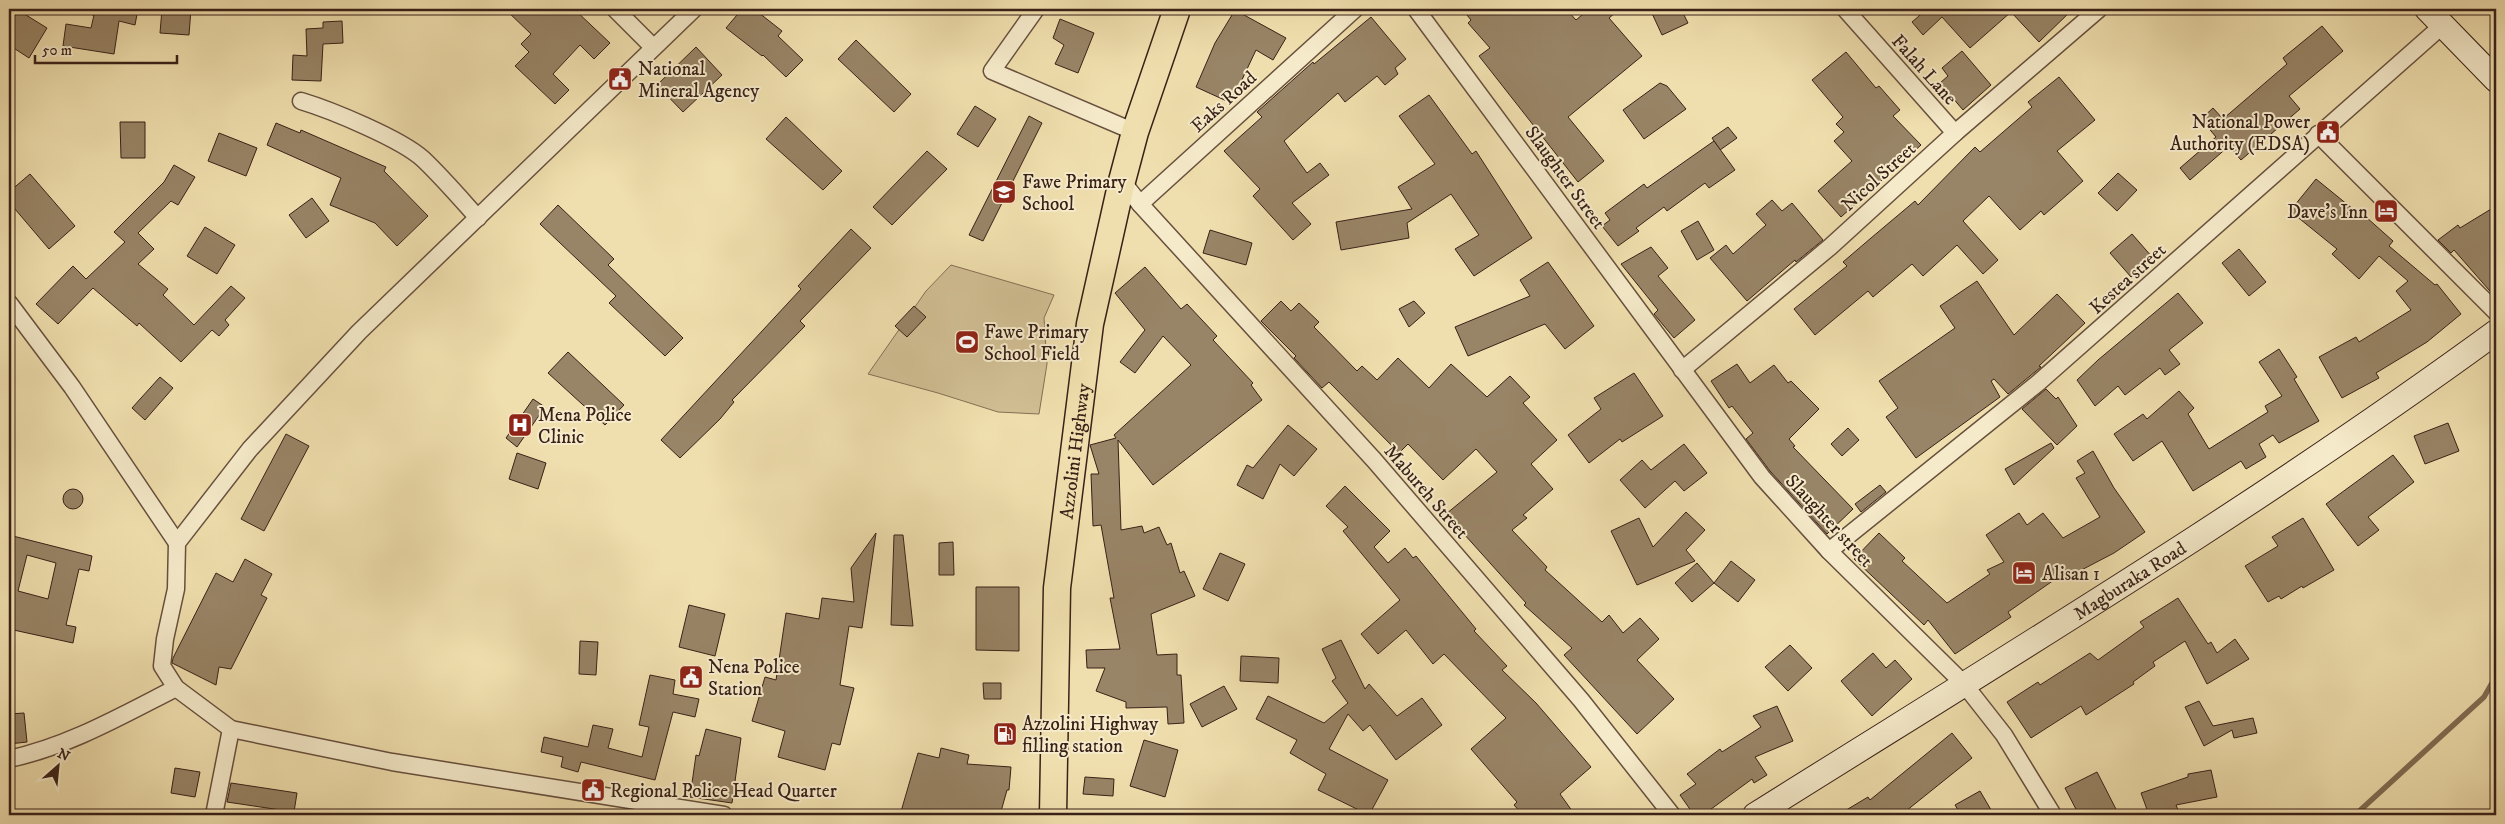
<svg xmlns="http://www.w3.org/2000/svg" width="2505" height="824" font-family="'IM FELL DW Pica',serif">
<rect width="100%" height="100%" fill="#f0dfae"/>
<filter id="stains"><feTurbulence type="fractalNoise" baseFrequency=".004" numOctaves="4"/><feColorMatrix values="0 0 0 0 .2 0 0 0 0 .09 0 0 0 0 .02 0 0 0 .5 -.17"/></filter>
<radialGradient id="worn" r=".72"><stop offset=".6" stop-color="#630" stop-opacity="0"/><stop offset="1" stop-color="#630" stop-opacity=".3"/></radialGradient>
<polygon fill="#d1bf94" stroke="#857056" points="951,265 1054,295 1044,318 1047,364 1039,414 998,412 938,393 868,374 926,291"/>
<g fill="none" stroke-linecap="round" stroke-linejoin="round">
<polyline stroke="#826c53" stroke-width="5.5" points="2355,815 2484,697 2496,676"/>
</g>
<g fill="#988466" stroke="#392118" fill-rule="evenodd">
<polygon points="92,9 138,9 135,25 119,21 114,54 63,46 66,24 91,28 94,15 92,15"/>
<polygon points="162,9 191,9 189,35 160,33"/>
<polygon points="505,9 574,9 610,43 594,59 580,45 553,74 569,90 555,104 515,66 529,52 521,44 531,34"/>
<polygon points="742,9 754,9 782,31 778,36 803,60 786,77 763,55 762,56 726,28"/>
<polygon points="1462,9 1566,9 1576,20 1589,9 1620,9 1609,18 1642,56 1568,117 1604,161 1578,182 1479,56 1490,48 1468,23 1471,20"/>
<polygon points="1650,9 1681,9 1688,23 1662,35"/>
<polygon points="1927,9 2073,9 2039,42 2011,12 1970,48 1942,17 1923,35 1912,22"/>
<polygon points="18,10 47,28 29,58 9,45 9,26"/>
<polygon points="1235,10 1286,38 1273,60 1256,50 1231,103 1196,87 1215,43"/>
<polygon points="1371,17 1406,59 1395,68 1398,74 1385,85 1377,76 1345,102 1338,93 1284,141 1307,173 1320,163 1329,175 1292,203 1311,224 1293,240 1253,196 1260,189 1224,151 1262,117 1257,112 1313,62 1314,64"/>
<polygon points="1060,19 1094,33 1078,73 1055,64 1064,45 1053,38"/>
<polygon points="342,21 343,43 323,44 321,81 292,80 293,55 307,56 306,29 323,28 323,22"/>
<polygon points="2322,26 2343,51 2289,96 2300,109 2241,160 2229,146 2190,180 2180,168 2216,137 2201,119 2213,108 2223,119 2287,64 2283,58"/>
<polygon points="856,40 911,94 894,112 838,59"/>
<polygon points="696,47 722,75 683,112 657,85"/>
<polygon points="1962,51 1991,85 1963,110 1940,83 1948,76 1942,68"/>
<polygon points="1846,52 1876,88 1879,86 1900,110 1893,116 1921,145 1841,217 1818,191 1852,161 1834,141 1844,132 1836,124 1843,117 1812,80"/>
<polygon points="2059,77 2095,120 2057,151 2083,181 2044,215 2041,211 2020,230 1989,196 1963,221 1998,260 1983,274 1957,245 1923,276 1912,264 1873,297 1868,291 1815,335 1794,309 1847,266 1843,262 1871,238 1915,201 1918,205 1975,147 1980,152 2032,107 2028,102"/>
<polygon points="1660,83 1667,86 1686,109 1644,139 1623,110"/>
<polygon points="1429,95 1472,154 1476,151 1532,238 1474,276 1455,249 1479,235 1451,194 1407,223 1409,238 1341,250 1336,222 1412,209 1398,187 1435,164 1399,116"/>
<polygon points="975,106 996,119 978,147 957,134"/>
<polygon points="1029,116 1042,123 983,241 969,235"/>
<polygon points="786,117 842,171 823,190 766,139"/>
<polygon points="120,122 145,122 145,158 121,158"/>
<polygon points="276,123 300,133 301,130 386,167 384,171 428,216 397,246 375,223 330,205 341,178 267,145"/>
<polygon points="1728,127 1737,138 1720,150 1712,138"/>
<polygon points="219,133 257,148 246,176 208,161"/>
<polygon points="1714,141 1735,170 1709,188 1705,183 1667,211 1664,207 1636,228 1639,231 1618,246 1602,226 1610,220 1605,213 1644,184 1647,188"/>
<polygon points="927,151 947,169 892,225 873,207"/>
<polygon points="174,165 195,177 178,205 171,201 138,233 154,249 138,264 168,289 163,295 194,325 231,286 245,298 225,320 229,325 219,336 212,330 181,362 139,323 137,326 93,288 58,324 36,304 73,266 86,279 125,242 114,232 164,182"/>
<polygon points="2118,173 2137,190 2117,211 2098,193"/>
<polygon points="30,174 75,226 49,249 9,202 9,192"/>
<polygon points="2316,179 2364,218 2366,217 2393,241 2389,246 2435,285 2437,284 2461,314 2427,342 2376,373 2379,378 2342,398 2319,357 2356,337 2359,342 2411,310 2396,291 2408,281 2379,256 2359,279 2332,254 2337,249 2290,211"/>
<polygon points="312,198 329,221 306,238 289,215"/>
<polygon points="1772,200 1782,211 1792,203 1823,240 1796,262 1795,260 1747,301 1710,258 1726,245 1733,254 1766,225 1756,214"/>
<polygon points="558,205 614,259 608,265 683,338 665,356 609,303 616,296 540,224"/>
<polygon points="2496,206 2496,298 2454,250 2451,253 2438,240 2458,225 2460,228"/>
<polygon points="1698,221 1714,250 1697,260 1681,231"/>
<polygon points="205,227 235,245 217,274 187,256"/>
<polygon points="851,229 871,248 800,321 805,326 732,400 734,402 720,419 680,458 661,440 801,289 798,286"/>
<polygon points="1210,230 1252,243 1246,265 1203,253"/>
<polygon points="2132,234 2153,258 2131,277 2110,253"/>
<polygon points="1651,247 1668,268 1658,276 1695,320 1674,338 1654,314 1658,310 1621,264"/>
<polygon points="2239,249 2266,282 2249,296 2222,263"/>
<polygon points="1548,262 1594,326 1565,349 1545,324 1468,356 1455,327 1530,296 1520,280"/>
<polygon points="1145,267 1181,309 1187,304 1217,336 1213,340 1253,383 1251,385 1262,400 1153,485 1118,440 1121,530 1142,526 1144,533 1159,527 1167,545 1171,543 1180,573 1184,571 1195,596 1151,614 1157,655 1177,654 1177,675 1181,675 1184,723 1168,724 1167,707 1126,708 1126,702 1096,691 1105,668 1087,668 1086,650 1120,649 1110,598 1114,598 1101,525 1093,526 1091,474 1099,474 1090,445 1116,438 1114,435 1191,365 1163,336 1135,373 1120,362 1145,330 1115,293"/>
<polygon points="1977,281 2014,335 2057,294 2085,323 2039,366 2041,367 2008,394 1994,379 1991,381 2000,397 1916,458 1886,417 1898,408 1879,381 1955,328 1940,306"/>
<polygon points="2178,293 2203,323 2169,350 2180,364 2165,375 2160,368 2125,395 2118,386 2095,406 2077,380 2098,360"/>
<polygon points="1281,301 1291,311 1299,303 1319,322 1314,327 1357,371 1362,366 1377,380 1398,358 1429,388 1451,364 1487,397 1510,376 1530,397 1523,403 1557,440 1531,464 1553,489 1523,515 1527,518 1512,530 1547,567 1545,570 1602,622 1609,615 1623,633 1640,618 1659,639 1637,660 1674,699 1637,734 1564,655 1572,648 1524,605 1526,603 1446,514 1497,472 1476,449 1443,480 1408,444 1399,453 1329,382 1322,388 1294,358 1296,356 1261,321"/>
<polygon points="1414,301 1425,313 1409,327 1399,309"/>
<polygon points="914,306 926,317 907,337 895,326"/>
<polygon points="2279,349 2297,377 2294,379 2319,421 2279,443 2273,435 2259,444 2266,457 2246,469 2241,461 2193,491 2162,441 2133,461 2114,434 2143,414 2147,419 2179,391 2194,408 2188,414 2209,449 2268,412 2265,406 2282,396 2259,362"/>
<polygon points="568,352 624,405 605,425 548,373"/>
<polygon points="1737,364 1750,383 1774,365 1788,383 1791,381 1819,409 1789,439 1795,446 1793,447 1853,509 1827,534 1770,471 1746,439 1753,433 1732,406 1729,408 1711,381"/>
<polygon points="1634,373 1663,416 1622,442 1620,439 1589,463 1568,435 1601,409 1594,398"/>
<polygon points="160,377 173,388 145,420 132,408"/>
<polygon points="2046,389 2056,399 2058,397 2077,426 2057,445 2022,409"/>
<polygon points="533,399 545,407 517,447 506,438"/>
<polygon points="2448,423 2459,451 2425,464 2414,436"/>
<polygon points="1288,425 1317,449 1294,476 1280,464 1263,499 1237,485 1247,465 1253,468"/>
<polygon points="1848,428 1859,440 1842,456 1831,444"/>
<polygon points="286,434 309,446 264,531 241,519"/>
<polygon points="2051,443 2054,448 2014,485 2005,469"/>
<polygon points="1684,444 1707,473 1684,491 1675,481 1645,508 1620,480 1642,460 1651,470"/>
<polygon points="2093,451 2114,488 2145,532 2114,553 2070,576 2067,571 2008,612 2011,617 1955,654 1928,620 1924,625 1854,559 1879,533 1905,558 1902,561 1947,603 1990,574 1987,570 2004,562 1986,535 2019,513 2027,525 2043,513 2063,538 2100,517 2076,478 2085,473 2077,461"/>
<polygon points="517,453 546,463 538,489 509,479"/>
<polygon points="2393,455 2414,482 2368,517 2379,530 2358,546 2326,504"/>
<polygon points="1880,485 1886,492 1861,512 1855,504"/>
<polygon points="1345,486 1390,531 1374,547 1388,563 1405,548 1413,558 1416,556 1476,629 1474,631 1507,666 1502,670 1536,703 1591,767 1560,794 1575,815 1523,815 1514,805 1517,802 1471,749 1506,718 1444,654 1433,664 1406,630 1378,654 1361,634 1400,600 1343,531 1348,527 1326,506"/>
<circle cx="73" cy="499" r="10"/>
<polygon points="1686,512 1705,530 1686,550 1695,561 1637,585 1611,531 1639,518 1653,547"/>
<polygon points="2303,518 2334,570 2303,588 2302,586 2281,599 2279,596 2268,602 2245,566 2278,546 2272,537"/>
<polygon points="876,533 862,628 849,626 840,685 854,688 840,745 832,743 825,770 778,757 785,731 752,721 765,677 776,680 786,613 819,619 822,598 854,602 851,568"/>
<path d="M9,535L92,556L89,571L79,569L66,625L76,627L73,643L9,629ZM27,555L56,563L48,599L18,591Z"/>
<polygon points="894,535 903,535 913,626 891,625"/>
<polygon points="953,542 954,575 939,575 939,543"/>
<polygon points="1220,553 1245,564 1228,601 1203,589"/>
<polygon points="245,559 272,574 261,595 267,598 231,669 219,667 216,685 172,663 173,658 216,573 233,582"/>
<polygon points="1731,561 1755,580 1738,602 1714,583"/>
<polygon points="1697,563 1714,583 1692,602 1675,583"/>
<polygon points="976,587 1019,587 1019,651 976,650"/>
<polygon points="2178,598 2208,644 2211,642 2217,653 2235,639 2249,659 2207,684 2185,641 2153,662 2155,666 2133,682 2134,684 2086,715 2081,706 2031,738 2007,702 2038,682 2040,685 2090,653 2098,660 2144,627 2140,622"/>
<polygon points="689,605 725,614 715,656 679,647"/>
<polygon points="1341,640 1365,689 1369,684 1397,716 1422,698 1442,725 1396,760 1370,725 1363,731 1348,714 1329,749 1388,780 1369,815 1318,790 1326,774 1290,753 1297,740 1256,719 1268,696 1324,723 1348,703 1332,681 1336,678 1322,649"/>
<polygon points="580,641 598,642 596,675 579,674"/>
<polygon points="1790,645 1812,668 1788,691 1765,667"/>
<polygon points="1873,653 1886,668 1895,660 1912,679 1872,716 1841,681"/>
<polygon points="1241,656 1279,658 1278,683 1240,681"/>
<polygon points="650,675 675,680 673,694 699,699 695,717 673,712 655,780 581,762 578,772 561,767 563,757 541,752 544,737 588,747 593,725 613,729 608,748 642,757 649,727 639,725"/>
<polygon points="983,683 1001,683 1001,699 984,699"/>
<polygon points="1224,686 1237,709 1202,727 1190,704"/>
<polygon points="2199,701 2213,726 2253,718 2257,733 2234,738 2232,730 2204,746 2185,707"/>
<polygon points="1777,706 1793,741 1755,757 1767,775 1754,783 1752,779 1703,815 1694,815 1680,795 1696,784 1687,774 1720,749 1722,752 1761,727 1753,716"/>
<polygon points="24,713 27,742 9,744 9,714"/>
<polygon points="706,729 741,738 732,803 690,797 696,755 699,756"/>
<polygon points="1952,733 1972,758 1901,815 1838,815 1868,797 1870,800"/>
<polygon points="1144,740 1178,750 1165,797 1130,786"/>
<polygon points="941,748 969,755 967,764 1011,767 1009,790 1007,790 1000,815 984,815 963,810 962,815 900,815 918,753 939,758"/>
<polygon points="175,768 200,772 195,797 171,793"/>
<polygon points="2211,770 2217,797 2176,805 2180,815 2149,815 2141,793 2188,777 2188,774"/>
<polygon points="2097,772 2119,815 2079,815 2065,788"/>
<polygon points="1085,777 1114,779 1113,796 1083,794"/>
<polygon points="231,783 297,793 294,812 227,802"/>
<polygon points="1980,791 1994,815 1961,815 1955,805"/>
</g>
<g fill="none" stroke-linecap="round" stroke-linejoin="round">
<defs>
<g id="street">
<polyline points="615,9 653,47"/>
<polyline points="694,9 359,332 250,449 177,543 176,589 165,639 162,666 176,688 231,729 392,762 724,815"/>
<polyline points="1036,9 992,71 1135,132"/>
<polyline points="1416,9 1762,477 1829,551 1964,684 2004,735 2053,815"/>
<polyline points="1845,9 1955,133"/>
<path d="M301,101C331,110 401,139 423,159C442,177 460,198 478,218"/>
<polyline points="2318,134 2496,312"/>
<polyline points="1122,181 1140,204 1374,460 1581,700 1672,815"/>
<polyline points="1140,204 1355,9"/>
<polyline points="9,303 72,387 177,543"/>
<polyline points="1682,370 1830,247 1955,133 2099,9"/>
<polyline points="1829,551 2038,383 2443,25"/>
<path d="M9,759C69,746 121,716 176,688"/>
<polyline points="214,815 231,729"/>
</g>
<g id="secondary">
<polyline points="2427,9 2496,80"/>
<path id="s1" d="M1755,815C2005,658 2258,506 2496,332"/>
</g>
<g id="primary">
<path id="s2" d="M1053,815L1057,588L1090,324L1122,181L1135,132L1177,9"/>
</g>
</defs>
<use href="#street" stroke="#67503e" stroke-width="19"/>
<use href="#secondary" stroke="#392118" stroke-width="26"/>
<use href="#primary" stroke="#392118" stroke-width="29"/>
<use href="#street" stroke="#f5eaca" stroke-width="16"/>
<use href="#secondary" stroke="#f5eaca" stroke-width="24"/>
<use href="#primary" stroke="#f0dfae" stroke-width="26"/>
</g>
<defs>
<symbol id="civic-square" viewBox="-11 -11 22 22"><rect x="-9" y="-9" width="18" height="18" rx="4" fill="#8f2418" stroke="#f5eaca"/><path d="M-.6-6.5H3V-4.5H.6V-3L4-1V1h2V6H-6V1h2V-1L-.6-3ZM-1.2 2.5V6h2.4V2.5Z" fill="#fff"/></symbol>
<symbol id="school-square" viewBox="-11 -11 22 22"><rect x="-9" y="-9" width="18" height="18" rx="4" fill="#8f2418" stroke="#f5eaca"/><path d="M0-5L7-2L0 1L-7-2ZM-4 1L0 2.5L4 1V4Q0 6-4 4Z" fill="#fff"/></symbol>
<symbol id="hotel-square" viewBox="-11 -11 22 22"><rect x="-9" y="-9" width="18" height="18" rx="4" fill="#8f2418" stroke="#f5eaca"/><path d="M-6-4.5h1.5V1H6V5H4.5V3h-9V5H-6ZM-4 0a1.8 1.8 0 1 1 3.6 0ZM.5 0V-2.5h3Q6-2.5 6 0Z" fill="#fff"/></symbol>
<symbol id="stadium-square" viewBox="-11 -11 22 22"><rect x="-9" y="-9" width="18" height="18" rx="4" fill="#8f2418" stroke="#f5eaca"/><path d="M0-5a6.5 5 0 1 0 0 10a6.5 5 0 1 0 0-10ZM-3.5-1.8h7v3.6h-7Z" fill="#fff"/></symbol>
<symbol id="hospital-square" viewBox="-11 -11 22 22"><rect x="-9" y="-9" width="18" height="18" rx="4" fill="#8f2418" stroke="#f5eaca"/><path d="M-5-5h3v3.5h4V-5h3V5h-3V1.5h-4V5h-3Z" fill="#fff"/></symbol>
<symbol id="fuel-square" viewBox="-11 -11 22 22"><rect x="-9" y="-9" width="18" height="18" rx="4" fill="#8f2418" stroke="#f5eaca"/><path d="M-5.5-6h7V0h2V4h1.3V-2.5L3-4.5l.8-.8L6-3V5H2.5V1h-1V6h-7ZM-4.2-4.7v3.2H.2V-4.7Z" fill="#fff"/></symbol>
</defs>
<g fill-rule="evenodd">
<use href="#civic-square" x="606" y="65" width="28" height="28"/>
<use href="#civic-square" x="2314" y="118" width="28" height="28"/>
<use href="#school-square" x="990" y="178" width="28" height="28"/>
<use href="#hotel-square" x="2372" y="197" width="28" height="28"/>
<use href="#stadium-square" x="953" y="328" width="28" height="28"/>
<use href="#hospital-square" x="506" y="411" width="28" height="28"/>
<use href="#hotel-square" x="2010" y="559" width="28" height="28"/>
<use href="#civic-square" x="677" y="663" width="28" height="28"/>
<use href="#fuel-square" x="991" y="720" width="28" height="28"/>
<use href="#civic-square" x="579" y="776" width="28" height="28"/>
</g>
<g text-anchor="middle" stroke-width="4" stroke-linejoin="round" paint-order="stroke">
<g font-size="19" fill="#392118" stroke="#f5eaca" text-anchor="start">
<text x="638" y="75">National<tspan x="638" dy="22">Mineral Agency</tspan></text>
<text x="2310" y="128" text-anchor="end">National Power<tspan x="2310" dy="22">Authority (EDSA)</tspan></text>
<text x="1022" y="188">Fawe Primary<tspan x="1022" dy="22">School</tspan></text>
<text x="2368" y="218" text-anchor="end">Dave's Inn</text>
<text x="984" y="338">Fawe Primary<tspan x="984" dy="22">School Field</tspan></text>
<text x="538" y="421">Mena Police<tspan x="538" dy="22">Clinic</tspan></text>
<text x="2042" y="580">Alisan 1</text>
<text x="708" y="673">Nena Police<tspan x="708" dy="22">Station</tspan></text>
<text x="1022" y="730">Azzolini Highway<tspan x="1022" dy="22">filling station</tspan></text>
<text x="610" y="797">Regional Police Head Quarter</text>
</g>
<g font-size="19" fill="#392118" stroke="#f5eaca">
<text transform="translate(1925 69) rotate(48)" y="7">Falah Lane</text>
<text transform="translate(1223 101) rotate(-42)" y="7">Eaks Road</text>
<text transform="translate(1878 176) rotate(-42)" y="7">Nicol Street</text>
<text transform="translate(1566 177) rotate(54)" y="7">Slaughter Street</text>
<text transform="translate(2127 278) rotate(-42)" y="7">Kestea street</text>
<text dy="7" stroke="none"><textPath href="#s2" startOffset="365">Azzolini Highway</textPath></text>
<text transform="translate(1427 491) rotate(49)" y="7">Mabureh Street</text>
<text transform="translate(1830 520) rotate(47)" y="7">Slaughter street</text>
<text dy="7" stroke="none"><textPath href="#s1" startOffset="442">Magburaka Road</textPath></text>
</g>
</g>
<rect width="2505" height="824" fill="none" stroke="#f0dfae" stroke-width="30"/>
<rect x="10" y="10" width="2485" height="804" fill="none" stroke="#392118" stroke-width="2.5"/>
<rect x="15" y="15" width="2475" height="794" fill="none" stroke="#392118"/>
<g transform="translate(58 766) rotate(27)" stroke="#f5eaca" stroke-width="4" paint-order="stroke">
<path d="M0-4L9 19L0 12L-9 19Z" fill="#392118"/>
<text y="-8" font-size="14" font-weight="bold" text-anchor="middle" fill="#392118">N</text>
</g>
<path d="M35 55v8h142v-8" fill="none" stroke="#392118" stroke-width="2.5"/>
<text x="42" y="55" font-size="15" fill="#392118" stroke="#f5eaca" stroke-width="4" paint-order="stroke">50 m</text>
<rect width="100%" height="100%" filter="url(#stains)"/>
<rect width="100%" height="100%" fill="url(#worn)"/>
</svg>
